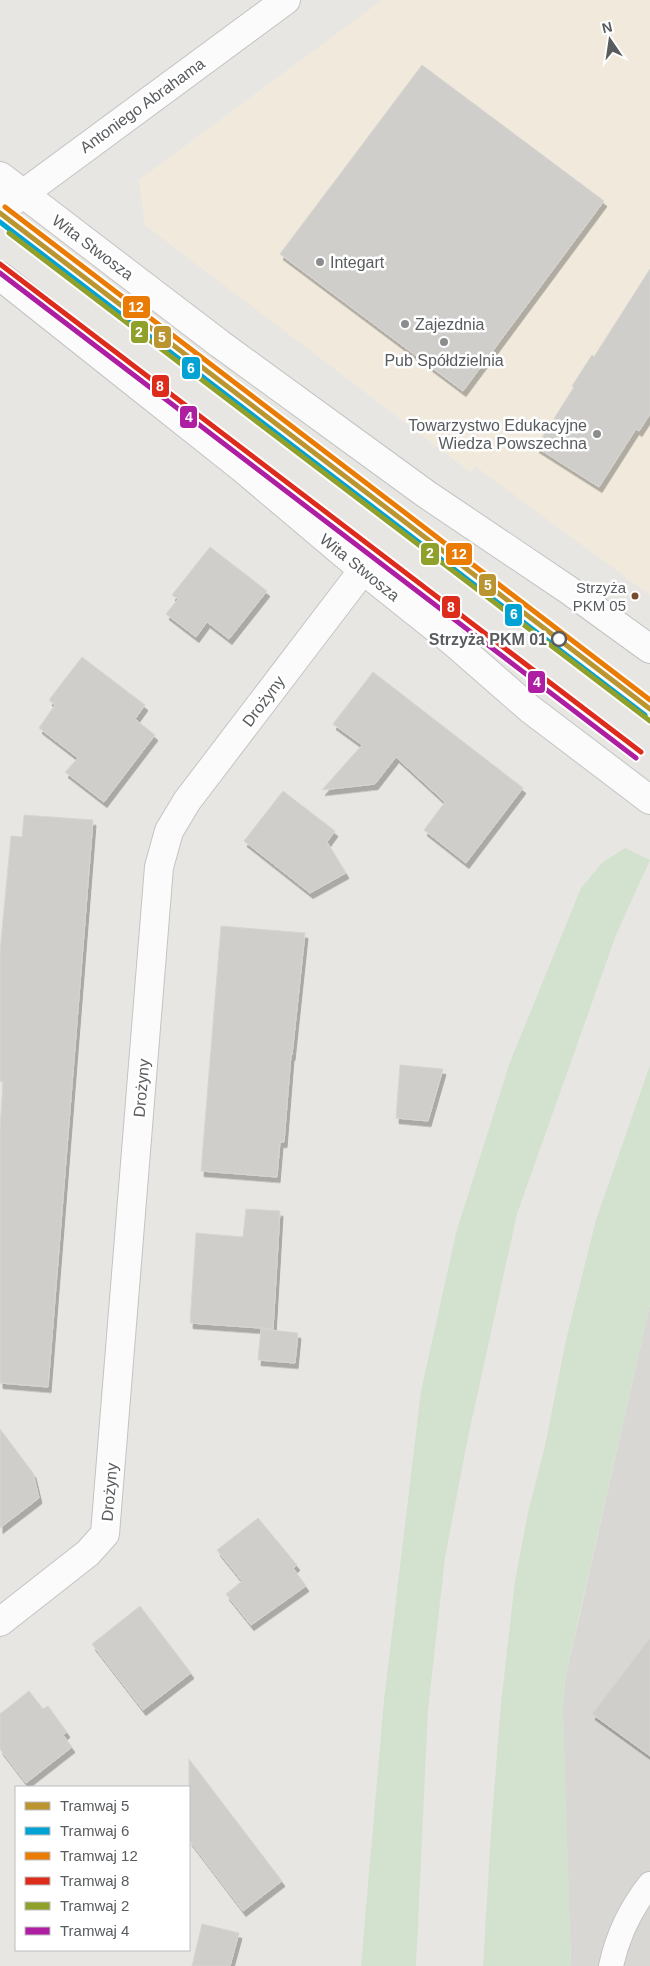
<svg xmlns="http://www.w3.org/2000/svg" width="650" height="1966" font-family="Arial,sans-serif">
<defs>
<filter id="shadow"><feDropShadow dx="3" dy="5.5" stdDeviation="0" flood-color="#0004"/></filter>
</defs>
<rect width="100%" height="100%" fill="#e8e6e2"/>
<polygon fill="#f1eadc" points="382,0 650,0 650,595 475,466 470,472 145,225 139,180"/>
<polygon fill="#d9d7d4" points="650,1304 650,1966 571,1966 563,1734 563,1707 565,1680"/>
<g fill="#d3e2cf">
<polygon points="625,848 650,860 616,935 517,1214 467,1442 445,1558 428,1710 416,1966 361,1966 384,1700 421,1391 456,1233 510,1062 581,888 603,862"/>
<polygon points="650,1065 650,1304 579,1616 565,1680 563,1707 571,1966 483,1966 491,1831 501,1703 515,1581 528,1512 545,1446 566,1340 596,1220"/>
</g>
<g fill="#cfcecb" stroke="#d7d5d2" filter="url(#shadow)">
<polygon points="422,65 604,201 463,391 280,254"/>
<polygon points="650,269 650,414 639,431 636,429 599,487 536,447 574,387 572,386 592,355 594,357"/>
<polygon points="210,547 267,591 229,639 207,622 196,637 166,614 178,599 172,595"/>
<polygon points="82,657 145,705 135,719 155,735 104,802 65,772 78,758 39,728 55,705 49,700"/>
<polygon points="373,672 523,788 466,863 424,830 445,802 396,757 375,784 322,790 362,745 333,724"/>
<polygon points="283,791 335,831 327,842 346,873 310,893 244,841"/>
<polygon points="24,815 93,820 48,1387 0,1383 0,1129 3,1082 0,1081 0,951 11,836 22,837"/>
<polygon points="221,926 305,933 292,1055 291,1055 284,1142 280,1142 277,1177 201,1171"/>
<polygon points="400,1065 443,1069 428,1121 396,1118"/>
<polygon points="246,1209 280,1211 273,1329 190,1323 196,1233 243,1237"/>
<polygon points="261,1329 298,1333 295,1363 258,1360"/>
<polygon points="0,1429 33,1473 39,1498 0,1528"/>
<polygon points="258,1518 297,1565 293,1568 306,1586 251,1625 226,1594 242,1581 217,1550"/>
<polygon points="140,1606 191,1673 143,1710 92,1644"/>
<polygon points="650,1638 650,1756 592,1714"/>
<polygon points="29,1691 43,1709 48,1706 67,1732 63,1735 72,1747 26,1783 0,1749 0,1714"/>
<polygon points="189,1759 282,1881 243,1911 189,1840"/>
<polygon points="202,1924 239,1933 230,1966 192,1966"/>
</g>
<g fill="none" stroke-linecap="round" stroke-linejoin="round">
<defs>
<path id="lane" d="M611,1966C618,1934 630,1909 650,1884"/>
<polyline id="street" points="0,1622 88,1553 105,1534 159,867 169,831 187,801 363,570"/>
<g id="secondary">
<polyline points="0,176 220,344 426,494 570,591 650,649"/>
<polyline points="0,211 286,0"/>
<polyline points="0,276 242,468 363,570 452,641 530,709 650,800"/>
</g>
</defs>
<use href="#lane" stroke="#c4c3c3" stroke-width="26"/>
<use href="#street" stroke="#c4c3c3" stroke-width="30"/>
<use href="#secondary" stroke="#c3c3c3" stroke-width="30"/>
<use href="#lane" stroke="#fcfbfb" stroke-width="24"/>
<use href="#street" stroke="#fcfbfb" stroke-width="28"/>
<use href="#secondary" stroke="#fcfbfb" stroke-width="28"/>
<defs>
<polyline id="tram-1" points="0,213 650,709"/>
<polyline id="tram-2" points="0,222 645,715"/>
<polyline id="tram-3" points="5,207 650,700"/>
<polyline id="tram-4" points="0,264 641,752"/>
<polyline id="tram-5" points="9,233 650,721"/>
<polyline id="tram-6" points="0,273 636,758"/>
</defs>
<use href="#tram-1" stroke="#fff" stroke-width="9"/>
<use href="#tram-2" stroke="#fff" stroke-width="9"/>
<use href="#tram-3" stroke="#fff" stroke-width="9"/>
<use href="#tram-4" stroke="#fff" stroke-width="9"/>
<use href="#tram-5" stroke="#fff" stroke-width="9"/>
<use href="#tram-6" stroke="#fff" stroke-width="9"/>
<use href="#tram-1" stroke="#ba9530" stroke-width="5"/>
<use href="#tram-2" stroke="#00a3d4" stroke-width="5"/>
<use href="#tram-3" stroke="#ea7c05" stroke-width="5"/>
<use href="#tram-4" stroke="#dd2b1c" stroke-width="5"/>
<use href="#tram-5" stroke="#8fa02b" stroke-width="5"/>
<use href="#tram-6" stroke="#ae1ea3" stroke-width="5"/>
</g>
<g fill="#8b8c8d" stroke="#fff" stroke-width="2">
<circle cx="320" cy="262" r="5"/>
<circle cx="405" cy="324" r="5"/>
<circle cx="444" cy="342" r="5"/>
<circle cx="597" cy="434" r="5"/>
</g>
<circle fill="#7a4b2a" stroke="#fff" stroke-width="2" cx="635" cy="596" r="4.5"/>
<circle fill="#fff" stroke="#595c5f" stroke-width="2.5" cx="559" cy="639" r="7"/>
<g text-anchor="middle" stroke-width="5" stroke-linejoin="round" paint-order="stroke">
<g font-size="15" fill="#595c5f" stroke="#fff" text-anchor="end">
<text x="626" y="593">Strzyża<tspan x="626" dy="18">PKM 05</tspan></text>
</g>
<g font-size="16" fill="#595c5f" stroke="#fff">
<text transform="translate(142 105) rotate(-36)" y="6">Antoniego Abrahama</text>
<text transform="translate(93 247) rotate(37)" y="6">Wita Stwosza</text>
<text transform="translate(360 567) rotate(39)" y="6">Wita Stwosza</text>
<text transform="translate(263 701) rotate(-53)" y="6">Drożyny</text>
<text transform="translate(141 1088) rotate(-85)" y="6">Drożyny</text>
<text transform="translate(109 1492) rotate(-85)" y="6">Drożyny</text>
</g>
<g font-size="16" fill="#595c5f" stroke="#fff" text-anchor="start">
<text x="330" y="268">Integart</text>
<text x="415" y="330">Zajezdnia</text>
<text x="444" y="366" text-anchor="middle">Pub Spółdzielnia</text>
<text x="587" y="431" text-anchor="end">Towarzystwo Edukacyjne<tspan x="587" dy="18">Wiedza Powszechna</tspan></text>
</g>
<g font-size="16" font-weight="bold" fill="#595c5f" stroke="#fff" text-anchor="end">
<text x="547" y="645">Strzyża PKM 01</text>
</g>
</g>
<g stroke="#fff" stroke-width="2">
<rect x="122" y="295" width="29" height="24" rx="5" fill="#ea7c05"/>
<rect x="130" y="320" width="19" height="24" rx="5" fill="#8fa02b"/>
<rect x="153" y="325" width="19" height="24" rx="5" fill="#ba9530"/>
<rect x="181" y="356" width="20" height="24" rx="5" fill="#00a3d4"/>
<rect x="151" y="374" width="19" height="24" rx="5" fill="#dd2b1c"/>
<rect x="179" y="405" width="19" height="24" rx="5" fill="#ae1ea3"/>
<rect x="420" y="542" width="20" height="24" rx="5" fill="#8fa02b"/>
<rect x="445" y="542" width="28" height="24" rx="5" fill="#ea7c05"/>
<rect x="478" y="573" width="19" height="24" rx="5" fill="#ba9530"/>
<rect x="441" y="595" width="20" height="24" rx="5" fill="#dd2b1c"/>
<rect x="504" y="603" width="19" height="24" rx="5" fill="#00a3d4"/>
<rect x="527" y="670" width="19" height="24" rx="5" fill="#ae1ea3"/>
</g>
<g font-size="14" text-anchor="middle" font-weight="bold" fill="#fff">
<text x="136" y="312">12</text>
<text x="139" y="337">2</text>
<text x="162" y="342">5</text>
<text x="191" y="373">6</text>
<text x="160" y="391">8</text>
<text x="189" y="422">4</text>
<text x="430" y="558">2</text>
<text x="459" y="559">12</text>
<text x="488" y="590">5</text>
<text x="451" y="612">8</text>
<text x="514" y="619">6</text>
<text x="537" y="687">4</text>
</g>
<rect x="15" y="1786" width="175" height="165" fill="#ffffff" stroke="#bdbebf"/>
<rect x="25" y="1802" width="25" height="8" fill="#ba9530" stroke="#bdbebf"/>
<text x="60" y="1811" font-size="15" fill="#595c5f">Tramwaj 5</text>
<rect x="25" y="1827" width="25" height="8" fill="#00a3d4" stroke="#bdbebf"/>
<text x="60" y="1836" font-size="15" fill="#595c5f">Tramwaj 6</text>
<rect x="25" y="1852" width="25" height="8" fill="#ea7c05" stroke="#bdbebf"/>
<text x="60" y="1861" font-size="15" fill="#595c5f">Tramwaj 12</text>
<rect x="25" y="1877" width="25" height="8" fill="#dd2b1c" stroke="#bdbebf"/>
<text x="60" y="1886" font-size="15" fill="#595c5f">Tramwaj 8</text>
<rect x="25" y="1902" width="25" height="8" fill="#8fa02b" stroke="#bdbebf"/>
<text x="60" y="1911" font-size="15" fill="#595c5f">Tramwaj 2</text>
<rect x="25" y="1927" width="25" height="8" fill="#ae1ea3" stroke="#bdbebf"/>
<text x="60" y="1936" font-size="15" fill="#595c5f">Tramwaj 4</text>
<g transform="translate(610 40) rotate(347)" stroke="#ffffff" stroke-width="4" paint-order="stroke">
<path d="M0-4L9 19L0 12L-9 19Z" fill="#595c5f"/>
<text y="-8" font-size="14" font-weight="bold" text-anchor="middle" fill="#595c5f">N</text>
</g>
</svg>
